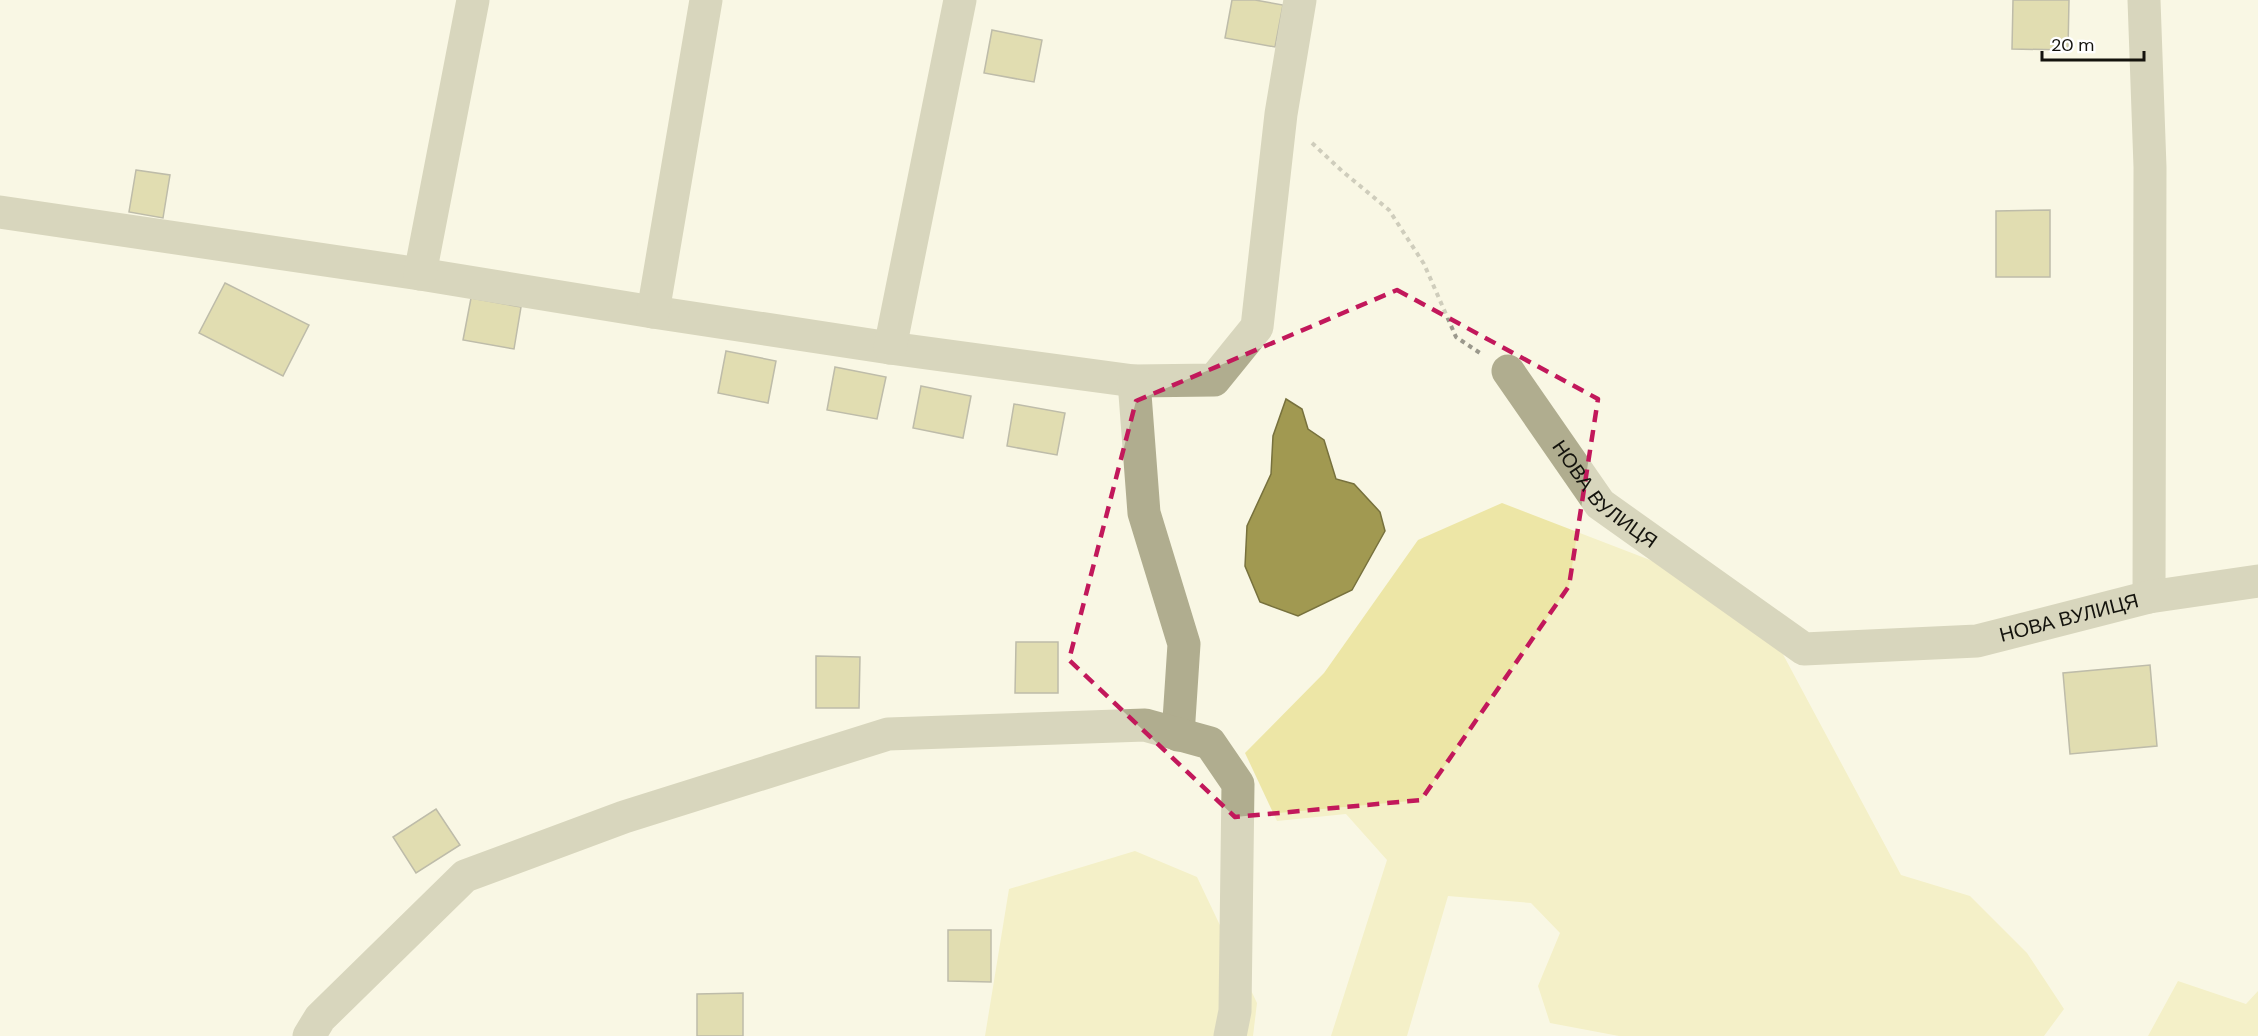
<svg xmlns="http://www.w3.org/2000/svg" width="2258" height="1036" font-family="'DM Sans',sans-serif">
<rect width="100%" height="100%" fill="#f9f7e4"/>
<g fill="#ede6a6">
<polygon points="1502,503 1754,600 1901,875 1970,896 2027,953 2064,1009 2044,1036 1619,1036 1550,1023 1538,986 1560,933 1531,903 1448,896 1407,1036 1331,1036 1387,860 1346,814 1277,821 1245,753 1324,673 1418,540"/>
<polygon points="1135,851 1197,877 1257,1003 1253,1036 985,1036 1009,889"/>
<polygon points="2178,981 2246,1004 2258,991 2258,1036 2148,1036"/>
</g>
<polygon fill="#a19951" stroke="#77713d" stroke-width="1.5" points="1286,399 1302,409 1308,429 1324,440 1336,479 1354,484 1380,512 1385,531 1352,590 1298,616 1260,602 1245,566 1247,526 1271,474 1273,436"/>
<g fill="#c4bc73" stroke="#757363" stroke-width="1.5">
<polygon points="1232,0 1255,0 1283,5 1275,47 1225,38"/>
<polygon points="2013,0 2069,0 2068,50 2012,49"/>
<polygon points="992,30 1042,40 1034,82 984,73"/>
<polygon points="136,170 170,175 163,218 129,212"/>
<polygon points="2050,210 2050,277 1996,277 1996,211"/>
<polygon points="225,283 309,325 283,376 199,333"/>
<polygon points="471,298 521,307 514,349 463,340"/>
<polygon points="726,351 776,361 768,403 718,393"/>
<polygon points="835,367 886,377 877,419 827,410"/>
<polygon points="921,386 971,396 963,438 913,428"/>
<polygon points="1014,404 1065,413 1057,455 1007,446"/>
<polygon points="1016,642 1058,642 1058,693 1015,693"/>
<polygon points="816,656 860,657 859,708 816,708"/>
<polygon points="2150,665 2157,746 2070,754 2063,673"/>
<polygon points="436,809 460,845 416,873 393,837"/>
<polygon points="948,930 991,930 991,982 948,981"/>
<polygon points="743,993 743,1036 697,1036 697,994"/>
</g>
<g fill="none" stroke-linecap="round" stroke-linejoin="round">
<polyline stroke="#9b998c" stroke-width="4" stroke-dasharray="4.5 4.5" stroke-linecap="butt" points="1312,143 1342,171 1389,210 1424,264 1456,337 1480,353"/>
<g stroke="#b0ad8f" stroke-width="33">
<polyline points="2144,0 2150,167 2149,597"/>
<polyline points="0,212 420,274 653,312 890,348 1134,381 1214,380 1257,327 1281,114 1300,0"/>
<polyline points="420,274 473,0"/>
<polyline points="653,312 706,0"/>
<polyline points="890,348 960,0"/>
<path id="s1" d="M1508,371L1600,504L1804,649L1977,641L2149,597L2258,581"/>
<polyline points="1134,381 1144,513 1184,644 1178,735"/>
<polyline points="309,1036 320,1018 465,876 624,817 888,734 1145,725 1210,743 1238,784 1235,1011 1230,1036"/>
</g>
</g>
<path d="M0 0H2258V1036H0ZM1397,290L1598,399L1569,586L1421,800L1235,817L1069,660L1136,401Z" fill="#f9f7e4" fill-opacity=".55" fill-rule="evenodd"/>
<path fill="none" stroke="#c2185b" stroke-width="4.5" stroke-dasharray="12 8" stroke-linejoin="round" d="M1397,290L1598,399L1569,586L1421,800L1235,817L1069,660L1136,401Z"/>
<g text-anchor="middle" stroke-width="4.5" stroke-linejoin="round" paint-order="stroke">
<g font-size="20" fill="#14130d" stroke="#fff">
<text dy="7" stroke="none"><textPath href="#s1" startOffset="158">НОВА ВУЛИЦЯ</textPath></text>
<text dy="7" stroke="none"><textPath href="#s1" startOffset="680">НОВА ВУЛИЦЯ</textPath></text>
</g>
</g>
<path d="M2042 51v9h102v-9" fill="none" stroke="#14130d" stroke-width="3"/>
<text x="2051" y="51" font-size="18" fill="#14130d" stroke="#ffffff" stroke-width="4.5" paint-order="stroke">20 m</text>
</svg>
